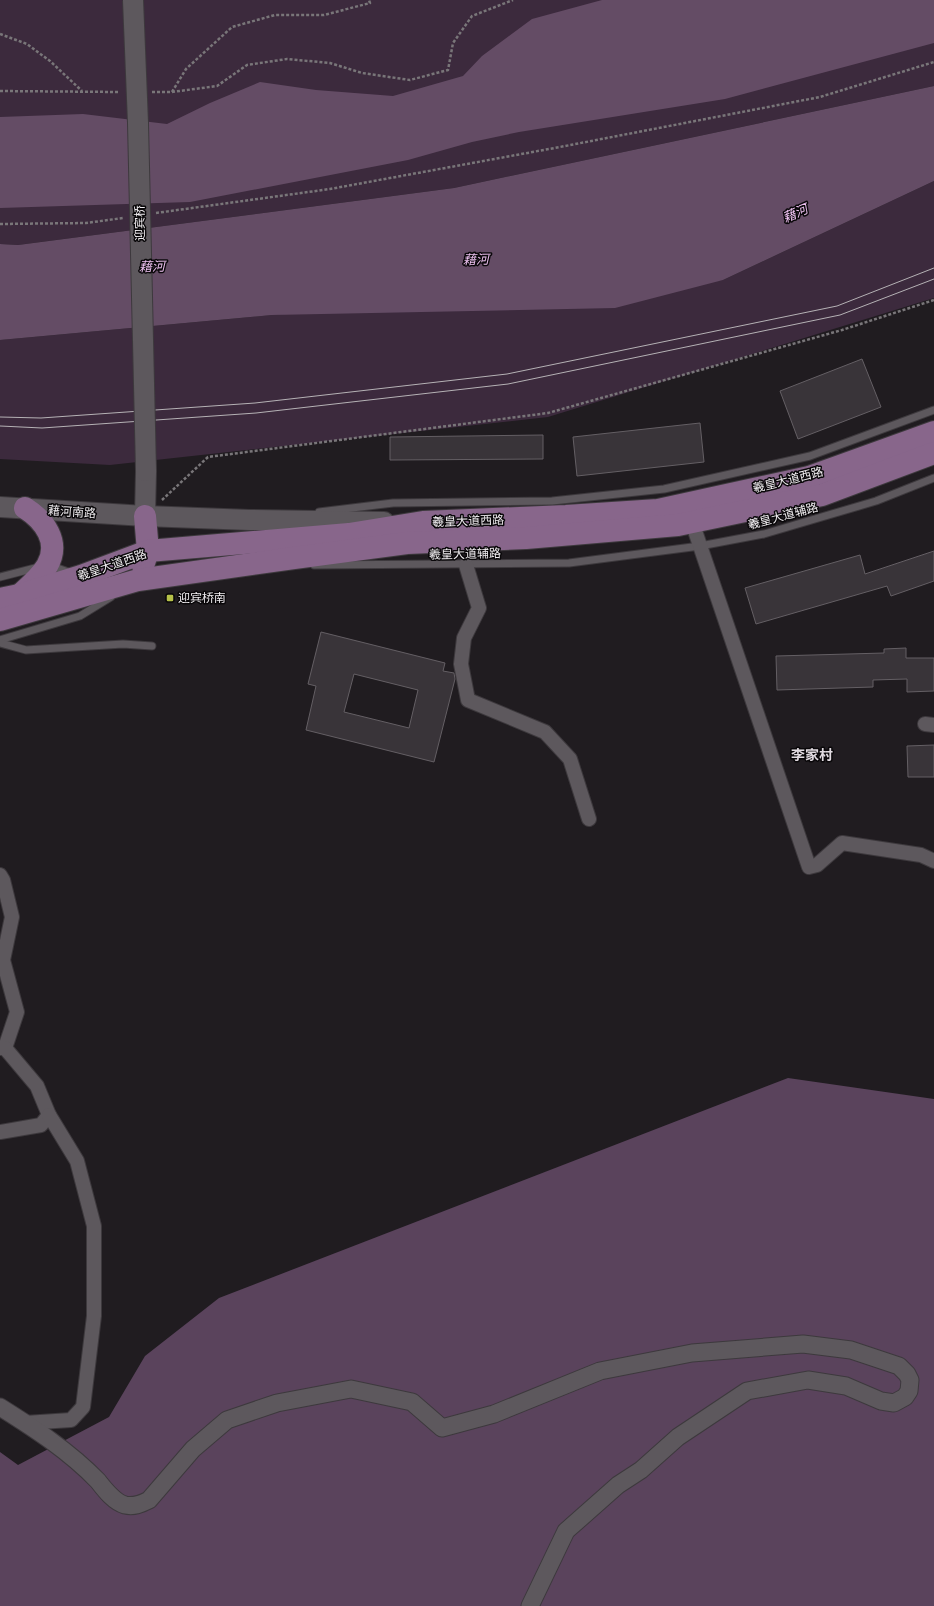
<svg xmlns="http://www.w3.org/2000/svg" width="934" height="1606" font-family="'Space Grotesk','Noto Sans SC',sans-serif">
<rect width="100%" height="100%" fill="#201c20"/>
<g fill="#3c2a3d">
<polygon points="0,0 934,0 934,86 454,188 18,245 0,244"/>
<polygon points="934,181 934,298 548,417 110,465 0,459 0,340 272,315 723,280"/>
</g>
<polygon fill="#5a435c" points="788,1078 934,1099 934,1606 0,1606 0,1452 18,1465 109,1417 145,1356 219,1298"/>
<g fill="#644c65">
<polygon points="602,0 934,0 934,43 725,99 519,132 472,142 408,160 190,202 0,208 0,117 83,114 167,124 210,103 260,82 316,90 393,96 463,76 482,56 532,19"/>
<polygon points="934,86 934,181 723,280 615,308 272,315 0,340 0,244 18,245 454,188"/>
</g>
<g fill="#393439" stroke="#645f64" fill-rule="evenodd">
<polygon points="862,359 881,407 798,439 780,391"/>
<polygon points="700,423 704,462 577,476 573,437"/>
<polygon points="543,435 543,459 390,460 390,437"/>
<polygon points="934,551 934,581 891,596 887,586 756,624 745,588 860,555 865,574"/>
<path d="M321,632L445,663L443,671L454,673L455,679L434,762L306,730L316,686L308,684ZM354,674L418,690L409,728L344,712Z"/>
<polygon points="906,648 906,658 934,658 934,691 907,692 907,679 873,680 873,687 777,690 776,656 884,653 884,649"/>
<polygon points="934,745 934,777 908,777 907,746"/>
</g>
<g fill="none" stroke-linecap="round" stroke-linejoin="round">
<defs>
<g id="service">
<polyline points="319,512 393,503 552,501 664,489 810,456 934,410"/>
<polyline points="49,565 71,573"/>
<polyline points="314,565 569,563 700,546 764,534 876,501 934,478"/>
<polyline points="0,577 39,567"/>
<polyline points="0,640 80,616 111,597"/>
<polyline points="0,643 26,650 123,644 152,646"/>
</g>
<g id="minor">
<polyline points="692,522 809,867 817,865 842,843 921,855 934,861"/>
<polyline points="466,565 479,608 464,638 461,664 468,700 545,732 570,759 589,819"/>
<polyline points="925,724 934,725"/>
<polyline points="0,875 3,880 12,917 3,960 17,1012 5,1048"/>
<polyline points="0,1048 5,1048 37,1086 49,1115 41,1125 0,1132"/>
<polyline points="25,1423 71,1420 83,1407 94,1316 94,1226 77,1161 49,1115"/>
</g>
<path id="tertiary" d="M0,1407C35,1429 69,1451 98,1481C105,1490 114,1502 125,1505C134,1507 141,1504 149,1500L193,1449L227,1420L277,1403L351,1389L412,1402L442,1428L494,1414L600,1371L692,1353L803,1344L851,1350L899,1366L907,1374L910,1380L909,1391L905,1397L894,1403L881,1401L846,1386L808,1380L747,1391L678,1437L641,1470L618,1485L566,1531L530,1606"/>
<g id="secondary">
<polyline points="0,507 145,516 250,520 384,522"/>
<polyline points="145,516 146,471"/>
</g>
<g id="primary">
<polyline points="143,566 148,551 145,516"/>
<path d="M22,593C31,585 41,576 47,566C61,542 44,520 25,508"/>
<polyline points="0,599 19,595 81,576 148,551 349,534 423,522 566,516 658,510 809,477 934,432"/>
<polyline points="0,620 138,580 294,558 407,543 526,538 678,525 822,495 934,453"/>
</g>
</defs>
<use href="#service" stroke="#3d393d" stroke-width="9"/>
<use href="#minor" stroke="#3d393d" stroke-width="16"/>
<use href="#tertiary" stroke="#3d393d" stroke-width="19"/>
<use href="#secondary" stroke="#3d393d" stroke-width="22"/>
<use href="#primary" stroke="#3d393d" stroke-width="24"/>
<g stroke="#797679" stroke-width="2.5" stroke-dasharray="3 2" stroke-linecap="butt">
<polyline points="0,34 27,44 50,61 82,91"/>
<polyline points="0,91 119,92"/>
<polyline points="152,92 172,92 217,86 247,65 287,59 330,63 362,73 410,80 448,70 453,43 472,16 513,0"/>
<polyline points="172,92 186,69 232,27 275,15 324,15 370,3 369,0"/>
<polyline points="156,213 330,189 560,147 820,97 934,62"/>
<polyline points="0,224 86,223 123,218"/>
<polyline points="162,500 208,457 548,413 842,330 934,300"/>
</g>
<use href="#service" stroke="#5d585d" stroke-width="7"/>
<use href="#minor" stroke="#5d585d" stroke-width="14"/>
<use href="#tertiary" stroke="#5d585d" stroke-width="17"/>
<use href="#secondary" stroke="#5d585d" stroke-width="20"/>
<use href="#primary" stroke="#88668b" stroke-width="22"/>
<g stroke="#b5b2b5" stroke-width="1">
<polyline points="0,417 41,418 255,403 507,374 837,306 934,268"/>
<polyline points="0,426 42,428 256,413 508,384 840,315 934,279"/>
</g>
<defs>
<polyline id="secondary-bridge" points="133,0 138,123 146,471"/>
</defs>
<use href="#secondary-bridge" stroke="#3d393d" stroke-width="22" stroke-linecap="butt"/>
<use href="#secondary-bridge" stroke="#5d585d" stroke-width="20"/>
</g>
<rect fill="#b6c149" stroke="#090709" stroke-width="1.5" x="166" y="594" width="8" height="8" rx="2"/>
<g text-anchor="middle" stroke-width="3" stroke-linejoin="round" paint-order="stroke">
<g font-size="12" fill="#f1eef1" stroke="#090709">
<text transform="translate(140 223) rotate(-91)" y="4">迎宾桥</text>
<text transform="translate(788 480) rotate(-14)" y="4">羲皇大道西路</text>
<text transform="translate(72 512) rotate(4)" y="4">藉河南路</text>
<text transform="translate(783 516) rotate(-15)" y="4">羲皇大道辅路</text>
<text transform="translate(468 521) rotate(-2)" y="4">羲皇大道西路</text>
<text transform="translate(465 554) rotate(-1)" y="4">羲皇大道辅路</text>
<text transform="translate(112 565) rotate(-19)" y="4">羲皇大道西路</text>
</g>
<g font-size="12" fill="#f1eef1" stroke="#090709" text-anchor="start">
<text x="178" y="602">迎宾桥南</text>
</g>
<g font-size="13" font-style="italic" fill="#ecc0ef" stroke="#090709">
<text transform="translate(795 213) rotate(-24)" y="5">藉河</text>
<text transform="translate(476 259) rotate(-1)" y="5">藉河</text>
<text transform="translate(152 266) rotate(-1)" y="5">藉河</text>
</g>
<g font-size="14" font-weight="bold" fill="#e1dbe1" stroke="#090709">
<text x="812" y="760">李家村</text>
</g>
</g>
</svg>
